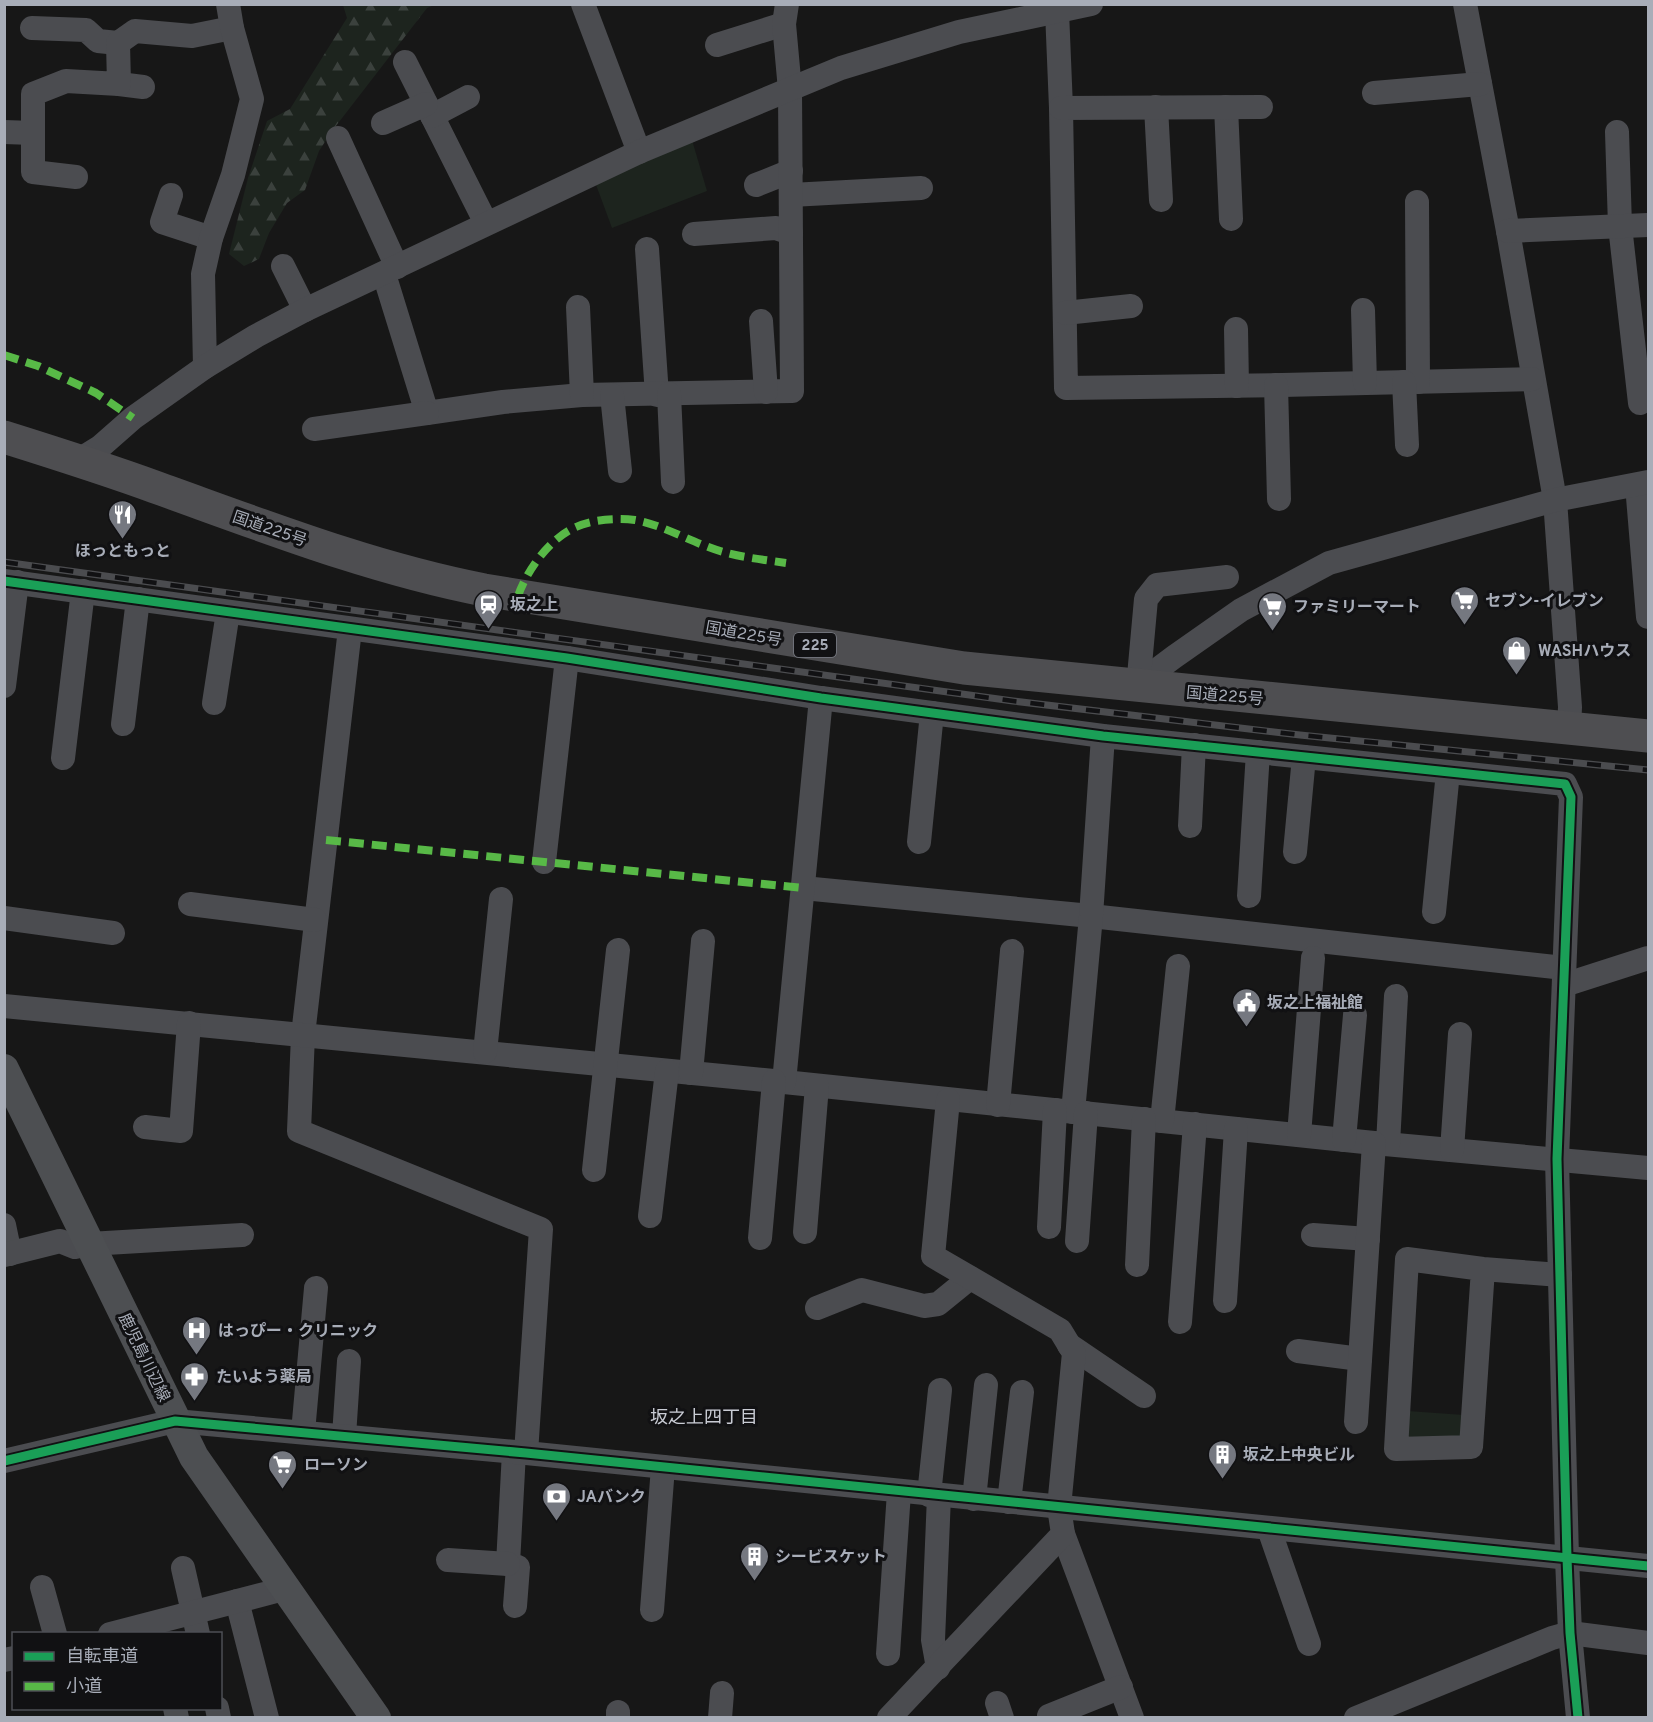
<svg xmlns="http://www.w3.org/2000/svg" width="1653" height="1722" font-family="Overpass,'Noto Sans JP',sans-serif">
<defs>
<pattern id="forest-firs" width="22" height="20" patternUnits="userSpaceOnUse" patternTransform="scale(1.5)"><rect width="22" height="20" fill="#1d241e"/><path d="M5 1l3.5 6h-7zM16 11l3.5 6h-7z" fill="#3b413d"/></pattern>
</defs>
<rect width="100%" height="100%" fill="#171717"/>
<polygon fill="url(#forest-firs)" points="343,5 434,5 427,8 332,131 319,151 305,190 287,203 269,233 259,259 244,266 229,254 248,178 267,121 290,109 347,18"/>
<g fill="#1d241e">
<polygon points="692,140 707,191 612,228 595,182"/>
<polygon points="1408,1411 1464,1415 1463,1434 1456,1440 1411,1441 1406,1434"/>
</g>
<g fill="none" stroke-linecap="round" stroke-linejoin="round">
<g stroke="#4b4c50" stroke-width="24">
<polyline points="583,4 639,152"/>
<polyline points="1465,4 1508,231 1555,500 1570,707 1569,729"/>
<polyline points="1057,11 1061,108 1066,388 1282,385 1532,379"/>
<polyline points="32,28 86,30 98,41 118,43"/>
<polyline points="717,45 784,24"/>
<polyline points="405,62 486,223"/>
<polyline points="119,84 143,87"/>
<polyline points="1374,93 1480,84"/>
<polyline points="1156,107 1161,200"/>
<polyline points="1226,107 1231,219"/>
<polyline points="1061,108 1261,107"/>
<polyline points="432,116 468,97"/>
<polyline points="383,123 426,104"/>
<polyline points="4,132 33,133"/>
<polyline points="1617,132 1620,226 1640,403"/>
<polyline points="338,138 397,267"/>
<polyline points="76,177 33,172 33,94 66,81 119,84 118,43 135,31 192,36 232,28"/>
<polyline points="756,185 791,171"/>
<polyline points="171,195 162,222 211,238"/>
<polyline points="791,195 921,188"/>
<polyline points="1417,202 1418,382"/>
<polyline points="1508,231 1648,225"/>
<polyline points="694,234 776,228 791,233"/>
<polyline points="647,249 657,395"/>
<polyline points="283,266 305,310"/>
<polyline points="384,274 427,413 503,402 582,395 792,391 790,90 784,24 787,4"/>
<polyline points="578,307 582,395"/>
<polyline points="1363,310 1365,383"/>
<polyline points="1065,313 1131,306"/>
<polyline points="761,321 766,392"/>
<polyline points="1236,329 1237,386"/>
<polyline points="205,367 203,274 211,238 233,175 252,99 232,28 228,4"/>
<polyline points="1404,382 1407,445"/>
<polyline points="1276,385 1279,499"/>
<polyline points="669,394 673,482"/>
<polyline points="612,395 620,471"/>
<polyline points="314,429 427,413"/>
<polyline points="79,460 100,447 133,418 205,367 256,336 305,310 639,152 841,68 959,32 1091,4"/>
<polyline points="1637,485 1648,617"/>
<polyline points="4,581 567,658 821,698 1103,736 1565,784 1571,797 1557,1159 1567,1558 1570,1633 1578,1718"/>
<polyline points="350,629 303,1035 299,1131 541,1229 526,1453"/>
<polyline points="4,686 17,582"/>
<polyline points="1138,687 1150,675 1174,657 1241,610 1329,563 1555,500 1648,482"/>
<polyline points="1138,687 1146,599 1157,585 1227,577"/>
<polyline points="214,703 228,612"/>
<polyline points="123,724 138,599"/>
<polyline points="63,758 83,591"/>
<polyline points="1190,826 1194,745"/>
<polyline points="919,842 932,713"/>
<polyline points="1295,852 1304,757"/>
<polyline points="544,862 567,658"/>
<polyline points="803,888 1091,916 1564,968"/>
<polyline points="1249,896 1258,752"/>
<polyline points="190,904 315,920"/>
<polyline points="1434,912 1448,772"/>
<polyline points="4,918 113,933"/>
<polyline points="1564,985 1648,958"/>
<polyline points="4,1006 784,1082 1374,1143 1648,1168"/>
<polyline points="485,1052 501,899"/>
<polyline points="691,1073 703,941"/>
<polyline points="784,1082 821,698"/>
<polyline points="998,1105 1012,951"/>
<polyline points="1073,1112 1091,916 1103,736"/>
<polyline points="1162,1121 1178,966"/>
<polyline points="145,1127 181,1131 189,1023"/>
<polyline points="1299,1135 1313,958"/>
<polyline points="1344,1140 1355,1015"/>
<polyline points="1388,1144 1396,996"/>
<polyline points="1452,1150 1460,1034"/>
<polyline points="594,1170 618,950"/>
<polyline points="650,1216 667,1071"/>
<polyline points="4,1225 10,1254"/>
<polyline points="1049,1227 1055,1110"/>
<polyline points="805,1232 817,1086"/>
<polyline points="1313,1235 1368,1239"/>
<polyline points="760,1238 774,1081"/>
<polyline points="1077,1241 1086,1113"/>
<polyline points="4,1255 60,1241 75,1247 89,1244 242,1235"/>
<polyline points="1137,1265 1144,1119"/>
<polyline points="1483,1269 1471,1447 1396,1449 1407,1259 1483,1269 1560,1275"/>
<polyline points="1225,1301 1236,1129"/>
<polyline points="817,1308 862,1290 924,1306 938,1304 970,1278"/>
<polyline points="1180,1322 1195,1124"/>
<polyline points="1069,1345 1144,1396"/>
<polyline points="1298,1351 1360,1359"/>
<polyline points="1356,1422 1374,1143"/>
<polyline points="303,1432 316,1288"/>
<polyline points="344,1436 349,1361"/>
<polyline points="514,1452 508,1564 518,1567 515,1606"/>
<polyline points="4,1461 175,1421 526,1453 1648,1566"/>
<polyline points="929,1495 940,1390"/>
<polyline points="974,1499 986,1385"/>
<polyline points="1009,1502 1022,1392"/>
<polyline points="1269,1529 1309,1644"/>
<polyline points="1063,1534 1132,1718"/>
<polyline points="448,1560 508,1564"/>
<polyline points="183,1568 198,1634"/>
<polyline points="42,1587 55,1634"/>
<polyline points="237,1601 267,1718"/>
<polyline points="652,1610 663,1467"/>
<polyline points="110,1634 284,1589"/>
<polyline points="888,1654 899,1492"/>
<polyline points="4,1660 14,1658"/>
<polyline points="938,1668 933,1640 939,1496"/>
<polyline points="997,1703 1002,1718"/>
<polyline points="175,1708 177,1718"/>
<polyline points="217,1708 219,1718"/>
<polyline points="1049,1716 1121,1687"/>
<polyline points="618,1718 618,1712"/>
<polyline points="720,1718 722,1693"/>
<polyline points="889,1718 1063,1534 1059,1507 1074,1353 1060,1330 933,1256 948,1100"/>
<polyline points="1356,1718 1552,1638 1570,1633 1648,1643"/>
</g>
<polyline stroke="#4d4f52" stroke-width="30" points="4,1069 194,1457 376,1718"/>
<path stroke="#4e4e51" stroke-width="33" d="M4,437C55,453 106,469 155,487C264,526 371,568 484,590L964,668L1648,736"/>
<defs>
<polyline id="rail" points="4,562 1013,701 1300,735 1648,770"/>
</defs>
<use href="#rail" stroke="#4b4c4f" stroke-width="7"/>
<use href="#rail" stroke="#111113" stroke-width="4.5" stroke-dasharray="14" stroke-linecap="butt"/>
<g stroke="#58b947" stroke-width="8" stroke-dasharray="15 8" stroke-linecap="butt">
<polyline points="4,355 38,366 96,393 133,418"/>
<path d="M518,596C527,570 550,538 576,527C593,519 618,518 635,520C664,525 698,546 727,553C746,558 766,560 786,563"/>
<polyline points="326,840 803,888"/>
</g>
<defs>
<g id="cycleway">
<polyline points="4,581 567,658 821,698 1103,736 1565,784 1571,797 1557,1159 1567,1558 1570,1633 1578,1718"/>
<polyline points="4,1461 175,1421 526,1453 1648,1566"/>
</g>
</defs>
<use href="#cycleway" stroke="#111113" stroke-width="13"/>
<use href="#cycleway" stroke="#1a9f57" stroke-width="9"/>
</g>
<defs>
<symbol id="restaurant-pin" viewBox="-11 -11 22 30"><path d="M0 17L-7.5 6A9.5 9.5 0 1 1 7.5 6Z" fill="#757880" stroke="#111113"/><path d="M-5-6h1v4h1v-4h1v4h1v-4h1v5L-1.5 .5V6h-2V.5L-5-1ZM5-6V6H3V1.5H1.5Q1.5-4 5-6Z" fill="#fff"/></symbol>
<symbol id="supermarket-pin" viewBox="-11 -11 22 30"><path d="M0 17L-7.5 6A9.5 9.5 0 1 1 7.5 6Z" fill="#757880" stroke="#111113"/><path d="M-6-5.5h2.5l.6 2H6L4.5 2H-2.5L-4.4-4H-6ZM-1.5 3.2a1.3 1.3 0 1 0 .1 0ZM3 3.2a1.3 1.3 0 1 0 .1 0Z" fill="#fff"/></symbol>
<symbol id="station-pin" viewBox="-11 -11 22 30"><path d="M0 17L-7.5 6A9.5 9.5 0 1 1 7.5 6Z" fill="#757880" stroke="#111113"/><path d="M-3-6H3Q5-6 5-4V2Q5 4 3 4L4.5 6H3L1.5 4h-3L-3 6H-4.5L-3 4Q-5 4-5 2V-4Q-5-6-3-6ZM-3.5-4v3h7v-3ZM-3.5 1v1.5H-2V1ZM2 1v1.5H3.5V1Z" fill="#fff"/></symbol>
<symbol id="shop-pin" viewBox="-11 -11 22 30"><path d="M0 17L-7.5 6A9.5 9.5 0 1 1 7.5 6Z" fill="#757880" stroke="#111113"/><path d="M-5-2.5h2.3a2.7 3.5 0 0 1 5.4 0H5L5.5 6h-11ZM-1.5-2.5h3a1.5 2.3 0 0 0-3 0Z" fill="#fff"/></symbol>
<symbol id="civic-pin" viewBox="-11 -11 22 30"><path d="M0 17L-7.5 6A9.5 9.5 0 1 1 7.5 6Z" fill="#757880" stroke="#111113"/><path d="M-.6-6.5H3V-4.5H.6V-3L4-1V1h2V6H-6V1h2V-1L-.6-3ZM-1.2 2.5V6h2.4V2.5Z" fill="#fff"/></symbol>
<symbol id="hospital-pin" viewBox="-11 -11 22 30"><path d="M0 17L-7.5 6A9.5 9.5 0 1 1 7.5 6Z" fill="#757880" stroke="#111113"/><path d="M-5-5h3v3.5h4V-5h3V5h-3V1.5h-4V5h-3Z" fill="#fff"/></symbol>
<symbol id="pharmacy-pin" viewBox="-11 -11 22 30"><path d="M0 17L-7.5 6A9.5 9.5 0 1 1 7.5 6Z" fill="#757880" stroke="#111113"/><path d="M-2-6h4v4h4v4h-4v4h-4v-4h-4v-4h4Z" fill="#fff"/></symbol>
<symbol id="building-pin" viewBox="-11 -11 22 30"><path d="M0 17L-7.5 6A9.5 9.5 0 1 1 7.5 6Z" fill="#757880" stroke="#111113"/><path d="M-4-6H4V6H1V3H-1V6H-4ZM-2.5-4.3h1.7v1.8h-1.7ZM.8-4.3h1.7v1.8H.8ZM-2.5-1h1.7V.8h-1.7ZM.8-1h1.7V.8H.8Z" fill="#fff"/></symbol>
<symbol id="bank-pin" viewBox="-11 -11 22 30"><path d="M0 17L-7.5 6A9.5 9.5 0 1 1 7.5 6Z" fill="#757880" stroke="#111113"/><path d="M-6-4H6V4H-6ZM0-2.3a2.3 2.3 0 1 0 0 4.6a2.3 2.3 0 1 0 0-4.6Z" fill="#fff"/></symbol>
</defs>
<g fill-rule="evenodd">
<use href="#restaurant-pin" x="106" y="498" width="33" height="45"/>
<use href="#supermarket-pin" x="1448" y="584" width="33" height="45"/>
<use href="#station-pin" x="472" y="588" width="33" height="45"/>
<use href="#supermarket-pin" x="1256" y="590" width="33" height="45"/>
<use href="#shop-pin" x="1500" y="634" width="33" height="45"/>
<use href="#civic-pin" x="1230" y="986" width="33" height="45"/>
<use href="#hospital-pin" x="180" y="1314" width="33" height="45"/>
<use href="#pharmacy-pin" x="178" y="1360" width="33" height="45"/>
<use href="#building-pin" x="1206" y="1438" width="33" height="45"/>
<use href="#supermarket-pin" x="266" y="1448" width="33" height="45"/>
<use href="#bank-pin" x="540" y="1480" width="33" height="45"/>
<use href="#building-pin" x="738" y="1540" width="33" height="45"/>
</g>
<g text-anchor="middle" stroke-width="6" stroke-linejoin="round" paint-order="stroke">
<rect fill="#111113" stroke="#7b7e86" stroke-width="1.5" x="794" y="633" width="42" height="24" rx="4.5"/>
<g font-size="15" font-weight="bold" fill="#a8adb8">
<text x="815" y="650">225</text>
</g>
<g font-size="16" fill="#a8adb8" stroke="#111113">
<text transform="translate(270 528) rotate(19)" y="6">国道225号</text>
<text transform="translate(744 633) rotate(10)" y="6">国道225号</text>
<text transform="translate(1225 695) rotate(5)" y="6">国道225号</text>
<text transform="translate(145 1357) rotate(64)" y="6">鹿児島川辺線</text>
</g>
<g font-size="16" font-weight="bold" fill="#a8adb8" stroke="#111113" text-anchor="start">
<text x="123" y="556" text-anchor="middle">ほっともっと</text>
<text x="1485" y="606">セブン-イレブン</text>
<text x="510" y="610">坂之上</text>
<text x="1293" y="612">ファミリーマート</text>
<text x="1538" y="656">WASHハウス</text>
<text x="1267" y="1008">坂之上福祉館</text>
<text x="218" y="1336">はっぴー・クリニック</text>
<text x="216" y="1382">たいよう薬局</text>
<text x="1243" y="1460">坂之上中央ビル</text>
<text x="304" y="1470">ローソン</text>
<text x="577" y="1502">JAバンク</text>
<text x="775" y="1562">シービスケット</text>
</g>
<g font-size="18" fill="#c9ccd4" stroke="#111113">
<text x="704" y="1423">坂之上四丁目</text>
</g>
</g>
<rect width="1653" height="1722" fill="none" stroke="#a8adb8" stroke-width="12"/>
<rect x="12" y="1632" width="210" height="78" fill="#111113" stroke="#4d4f55" stroke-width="1.5"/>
<rect x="24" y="1652" width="30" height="9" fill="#1a9f57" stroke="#4d4f55" stroke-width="1.5"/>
<text x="66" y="1662" font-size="18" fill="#a8adb8">自転車道</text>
<rect x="24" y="1682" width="30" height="9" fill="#58b947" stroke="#4d4f55" stroke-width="1.5"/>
<text x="66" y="1692" font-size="18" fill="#a8adb8">小道</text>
</svg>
